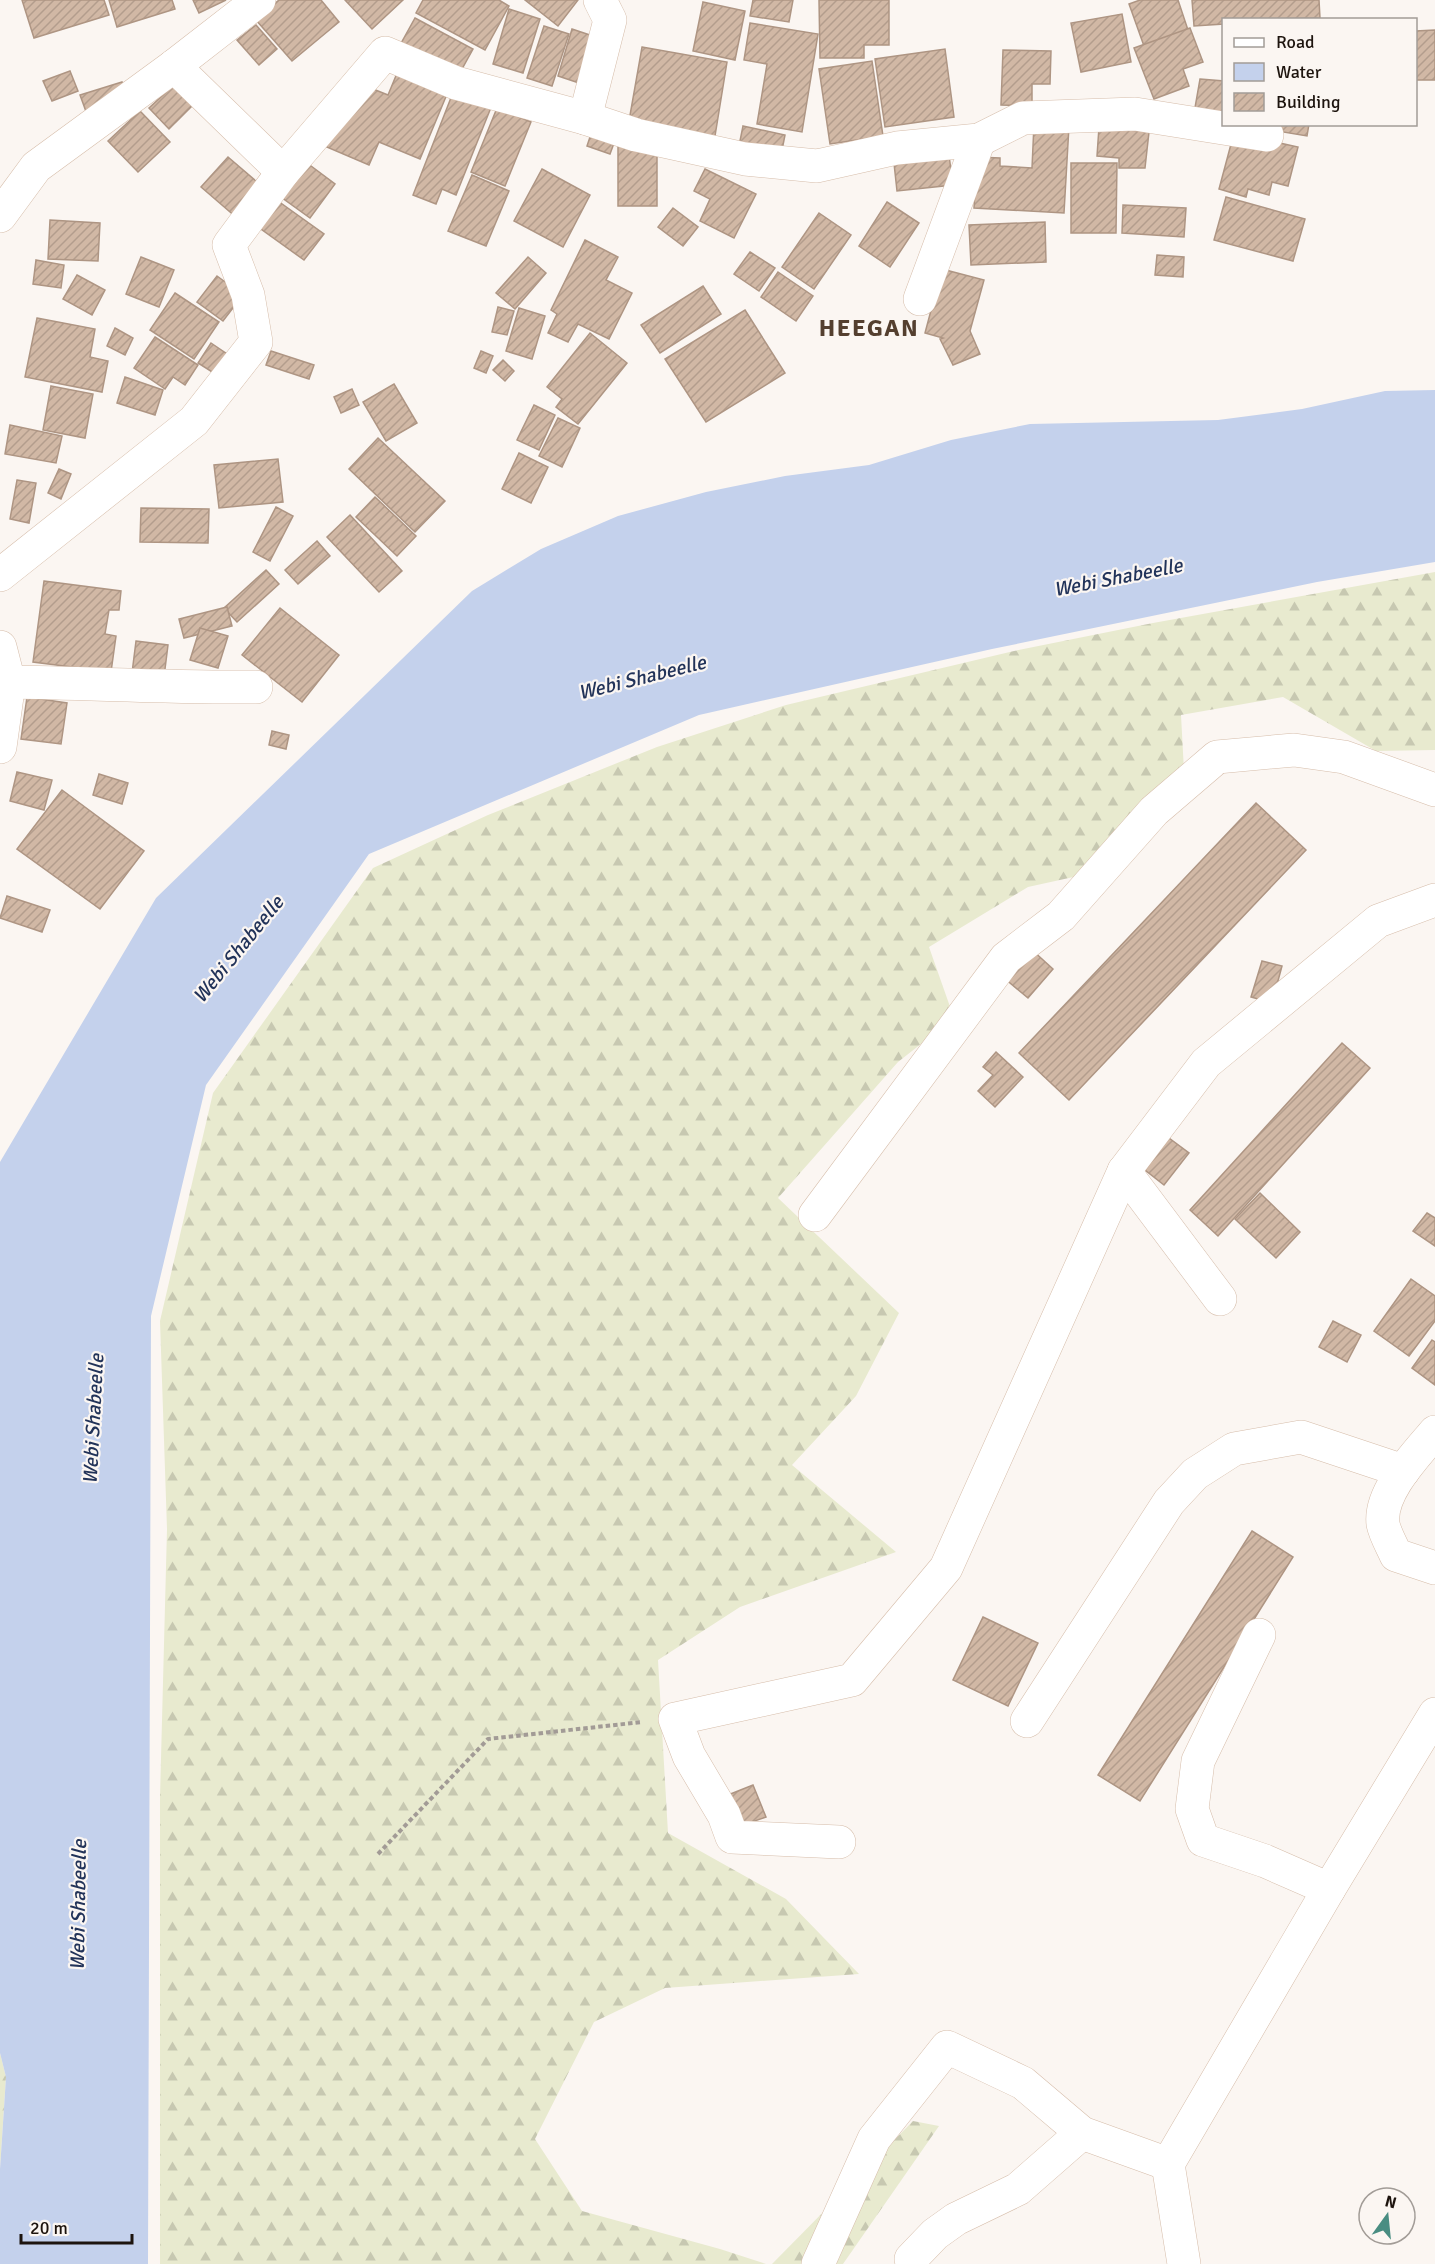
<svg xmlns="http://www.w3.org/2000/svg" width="1435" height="2264" font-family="Signika,sans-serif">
<defs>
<pattern id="forest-firs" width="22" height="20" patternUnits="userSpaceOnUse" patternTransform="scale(1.5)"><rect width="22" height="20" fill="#e8eacf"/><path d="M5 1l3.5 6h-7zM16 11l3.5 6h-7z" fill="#c7c8b1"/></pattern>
<pattern id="building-hatch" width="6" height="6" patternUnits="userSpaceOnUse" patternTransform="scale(1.5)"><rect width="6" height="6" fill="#d1b8a5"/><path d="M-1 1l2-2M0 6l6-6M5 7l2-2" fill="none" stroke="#b39d8d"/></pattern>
</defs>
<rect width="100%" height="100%" fill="#fbf6f2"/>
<g fill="url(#forest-firs)">
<polygon points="1435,572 1435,750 1376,751 1283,697 1181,715 1184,771 1087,874 1028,887 929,947 954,1018 898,1062 778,1198 899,1313 856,1396 792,1465 896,1552 740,1607 658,1660 668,1833 786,1899 859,1974 665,1988 594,2022 535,2139 582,2211 720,2249 766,2264 160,2264 160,1797 167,1529 160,1321 213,1093 373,868 488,815 657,747 786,705 1014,651 1153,623"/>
<polygon points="0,2053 6,2077 0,2169"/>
<polygon points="913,2121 939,2126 843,2264 772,2264"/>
</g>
<polygon fill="#c4d1ec" points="1435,390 1435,562 1317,582 992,649 699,715 369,854 206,1085 151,1316 148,2264 0,2264 0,2169 6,2077 0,2053 0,1162 156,898 472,591 541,549 618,516 706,492 785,476 869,465 951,440 1030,424 1218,420 1302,409 1385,391"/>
<g fill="url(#building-hatch)" stroke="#ae9583" stroke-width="1.5">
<polygon points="22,0 104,0 109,15 34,38"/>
<polygon points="109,0 172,0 175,9 117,27"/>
<polygon points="193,0 226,0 199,13"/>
<polygon points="279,0 321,0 339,22 292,61 256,20"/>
<polygon points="345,0 403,0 372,29"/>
<polygon points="423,0 499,0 509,6 485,50 416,13"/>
<polygon points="525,0 578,0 558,26"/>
<polygon points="753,0 793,0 789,22 750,16"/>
<polygon points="819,0 889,0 889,45 864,45 864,58 820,58"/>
<polygon points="1140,0 1178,0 1188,30 1144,46 1129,4"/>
<polygon points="1192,0 1319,0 1320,18 1224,20 1224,24 1194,26"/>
<polygon points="703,2 745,11 735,60 693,51"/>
<polygon points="509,9 540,19 523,73 493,64"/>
<polygon points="1122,14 1131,62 1081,72 1071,23"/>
<polygon points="415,18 473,49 457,78 399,47"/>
<polygon points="750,23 818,34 802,132 757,124 767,64 744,60"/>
<polygon points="256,25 277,49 259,65 237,40"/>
<polygon points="544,26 569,34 552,86 527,78"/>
<polygon points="1190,28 1203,62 1183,69 1189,86 1154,99 1134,48"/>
<polygon points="572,29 593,36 579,83 558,76"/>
<polygon points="1435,30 1435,80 1416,80 1416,31"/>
<polygon points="642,47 727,62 715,136 629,121"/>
<polygon points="945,49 954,117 885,127 875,59"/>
<polygon points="1003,50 1051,51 1050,84 1032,84 1032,106 1001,105"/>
<polygon points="872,61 883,136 830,144 819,69"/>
<polygon points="400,66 450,87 420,159 379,142 369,165 315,142 358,83 388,95"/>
<polygon points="70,71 78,91 52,101 43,81"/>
<polygon points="1200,79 1224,81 1224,123 1193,119"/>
<polygon points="122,82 129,104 88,117 80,95"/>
<polygon points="175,84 194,104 169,129 149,108"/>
<polygon points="454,90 492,105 456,195 442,189 436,204 413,195"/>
<polygon points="497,108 531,122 505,186 471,172"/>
<polygon points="140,111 170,142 138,172 108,141"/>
<polygon points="1034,124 1069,126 1064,213 974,208 977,157 1000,158 1000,166 1032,168"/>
<polygon points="1278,124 1309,124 1307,136 1277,131"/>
<polygon points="743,126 785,135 780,160 738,151"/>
<polygon points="1099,127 1149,132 1145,168 1119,168 1119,158 1097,156"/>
<polygon points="593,128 617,135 610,154 587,146"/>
<polygon points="1234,133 1298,147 1288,186 1272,182 1269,195 1248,189 1246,197 1219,189"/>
<rect x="618" y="146" width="39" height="60"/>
<polygon points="948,148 953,185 897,191 893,154"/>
<polygon points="228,157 264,188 237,218 201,187"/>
<polygon points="299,157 335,184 310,218 274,192"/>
<polygon points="1071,163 1117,163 1116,233 1071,233"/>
<polygon points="542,169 590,195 563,247 514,221"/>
<polygon points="705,169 756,194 734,238 700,221 710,199 694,191"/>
<polygon points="472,175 509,191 486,246 448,231"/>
<polygon points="271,196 324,234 304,260 251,222"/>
<polygon points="1226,197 1305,219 1293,261 1214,240"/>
<polygon points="887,202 919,223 890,267 859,246"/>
<polygon points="1123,205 1186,208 1184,237 1122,233"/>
<polygon points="673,208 698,227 683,246 658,227"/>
<polygon points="819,213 851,235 814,289 782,267"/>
<polygon points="50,220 100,223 98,261 48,259"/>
<polygon points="1045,222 1046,262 971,265 969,225"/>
<polygon points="585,240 618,257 606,280 632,293 609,339 578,324 568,342 548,333 557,314 551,310"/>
<polygon points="750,252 775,268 759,291 734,274"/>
<polygon points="1157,255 1184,257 1183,277 1155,275"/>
<polygon points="141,257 174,270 159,307 126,294"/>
<polygon points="528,257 546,273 515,309 496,293"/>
<polygon points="36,260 64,265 61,288 33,284"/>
<polygon points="942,269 984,280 970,331 980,354 953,365 940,339 943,338 925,333"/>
<polygon points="778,272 813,296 796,321 761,297"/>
<polygon points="77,275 105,290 92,315 63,299"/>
<polygon points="217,276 243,295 223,321 197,302"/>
<polygon points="703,286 721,314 660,353 641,325"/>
<polygon points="175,293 219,322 194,359 150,330"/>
<polygon points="498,307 514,311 507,335 492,332"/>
<polygon points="519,308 545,316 532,359 506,351"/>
<polygon points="745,310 785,373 706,422 665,359"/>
<polygon points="37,318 95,329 90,357 108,361 102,392 25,377"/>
<polygon points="115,328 133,338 125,355 107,346"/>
<polygon points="590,333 627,363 578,424 556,407 562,399 547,387"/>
<polygon points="155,337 198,365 185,385 173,377 165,389 134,368"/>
<polygon points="211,343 233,358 220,377 198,363"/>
<polygon points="271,351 314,365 309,379 266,365"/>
<polygon points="481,351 493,356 486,373 474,368"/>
<polygon points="503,360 514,371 505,381 493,370"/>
<polygon points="125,377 163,390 155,415 117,403"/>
<polygon points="394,384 417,423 386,441 363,402"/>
<polygon points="51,386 93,394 85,438 43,430"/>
<polygon points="352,389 359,405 341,413 334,397"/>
<polygon points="534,405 555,415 539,450 517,440"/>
<polygon points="558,418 580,428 562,467 539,456"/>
<polygon points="10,425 62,436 56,463 5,454"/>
<polygon points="378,438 445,501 415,532 349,469"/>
<polygon points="519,453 548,467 531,503 502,489"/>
<polygon points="278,459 283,502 219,508 214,465"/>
<polygon points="59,469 71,474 61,499 48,493"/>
<polygon points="17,480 36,483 29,523 10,519"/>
<polygon points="375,497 416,536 397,556 356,517"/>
<polygon points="276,507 293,516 270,561 253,552"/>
<polygon points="141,508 209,509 208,543 140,542"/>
<polygon points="350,515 402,571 379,592 327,537"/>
<polygon points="317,541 330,556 298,584 285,570"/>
<polygon points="266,570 279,584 237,622 224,608"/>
<polygon points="44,581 121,591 119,610 109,610 105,634 116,636 111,672 33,662"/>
<polygon points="227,607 232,626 184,638 179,619"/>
<polygon points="280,608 339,655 302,702 242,655"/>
<polygon points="200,628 228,636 218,668 190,660"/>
<polygon points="136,641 168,645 164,677 132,673"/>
<polygon points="27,697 67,703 61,744 21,739"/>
<polygon points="272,731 289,735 286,749 269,745"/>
<polygon points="17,772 52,780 44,810 10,801"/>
<polygon points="99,774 128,783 122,804 93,795"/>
<polygon points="62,790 144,851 100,909 17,849"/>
<polygon points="1256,803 1306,850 1069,1100 1019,1053"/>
<polygon points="7,896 50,910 42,932 0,918"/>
<polygon points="1030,948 1053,969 1028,998 1004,978"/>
<polygon points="1262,961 1282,966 1272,1003 1251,997"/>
<polygon points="1342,1043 1370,1068 1218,1236 1190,1210"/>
<polygon points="996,1052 1023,1077 995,1107 978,1091 993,1075 983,1067"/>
<polygon points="1169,1138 1189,1153 1164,1185 1145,1170"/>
<polygon points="1260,1193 1300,1232 1276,1258 1235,1219"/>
<polygon points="1427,1213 1435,1218 1435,1246 1413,1231"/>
<polygon points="1411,1279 1435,1296 1435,1321 1409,1356 1374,1331"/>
<polygon points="1333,1321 1361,1335 1347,1362 1319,1347"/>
<polygon points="1432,1340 1435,1342 1435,1385 1412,1368"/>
<polygon points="1252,1531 1293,1557 1140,1801 1098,1775"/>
<polygon points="983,1617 1038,1643 1008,1706 953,1680"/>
<polygon points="753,1785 766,1817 740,1826 728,1795"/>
</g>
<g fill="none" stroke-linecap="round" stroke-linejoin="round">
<defs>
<g id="minor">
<polyline points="174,66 283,172"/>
<polyline points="585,118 636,135 745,159 817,166 897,148 979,140 1023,118 1135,114 1267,135"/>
<polyline points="0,216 36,167 174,66 259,0"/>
<polyline points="920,299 979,140"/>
<polyline points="0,575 194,421 256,342 248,295 229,245 283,172 385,53 456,83 585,118 610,20 600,0"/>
<path d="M9,682C91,683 174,688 256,687"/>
<polyline points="1124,1171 1220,1299"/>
<polyline points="815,1215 1006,958 1061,916 1154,811 1217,757 1294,750 1344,757 1435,790"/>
<path d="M1435,1432C1416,1455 1379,1492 1383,1524C1385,1534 1392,1546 1396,1555L1435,1568"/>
<polyline points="1259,1635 1198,1761 1192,1809 1203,1840 1265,1861 1329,1889"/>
<polyline points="1027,1721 1169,1502 1195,1474 1234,1449 1301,1437 1403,1471"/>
<polyline points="839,1842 732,1837 724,1815 689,1756 675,1719 852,1680 946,1568 1124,1171 1206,1063 1378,921 1435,900"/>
<polyline points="911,2259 935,2234 956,2219 1018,2189 1082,2133"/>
<polyline points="818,2264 874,2139 947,2047 1023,2083 1082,2133 1168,2164"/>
<polyline points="1184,2264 1168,2164 1329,1889 1435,1714"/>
</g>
<polyline id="tertiary" points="0,647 9,682 0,747"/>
</defs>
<use href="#minor" stroke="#d6bdaa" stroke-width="34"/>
<use href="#tertiary" stroke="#d6bdaa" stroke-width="34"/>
<polyline stroke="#a29b96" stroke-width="4" stroke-dasharray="4.5 3" stroke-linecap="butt" points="378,1854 488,1739 642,1722"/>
<use href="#minor" stroke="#fff" stroke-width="33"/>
<use href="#tertiary" stroke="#fff" stroke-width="33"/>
</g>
<g text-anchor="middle" stroke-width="4.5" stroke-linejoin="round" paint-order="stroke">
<g font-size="20" font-style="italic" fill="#223359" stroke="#fbf6f2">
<text transform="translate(1118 577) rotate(-11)" y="7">Webi Shabeelle</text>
<text transform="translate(642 677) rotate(-14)" y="7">Webi Shabeelle</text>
<text transform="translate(238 949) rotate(-51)" y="7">Webi Shabeelle</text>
<text transform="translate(93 1419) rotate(-87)" y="7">Webi Shabeelle</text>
<text transform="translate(78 1905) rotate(-89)" y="7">Webi Shabeelle</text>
</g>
<g font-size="24" font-weight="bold" letter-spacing="1.5" fill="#543f2f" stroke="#fbf6f2">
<text x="869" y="336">HEEGAN</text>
</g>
</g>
<rect x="1222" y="18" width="195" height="108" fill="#fbf6f2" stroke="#a29c97" stroke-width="1.5"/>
<rect x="1234" y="38" width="30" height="9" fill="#ffffff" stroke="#a29c97" stroke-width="1.5"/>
<text x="1276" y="48" font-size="18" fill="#1d140e">Road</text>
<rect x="1234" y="63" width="30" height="18" fill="#c4d1ec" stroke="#a29c97" stroke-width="1.5"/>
<text x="1276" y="78" font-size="18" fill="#1d140e">Water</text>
<rect x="1234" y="93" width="30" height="18" fill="url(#building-hatch)" stroke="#a29c97" stroke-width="1.5"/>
<text x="1276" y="108" font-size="18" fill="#1d140e">Building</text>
<g transform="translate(1387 2216) rotate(15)"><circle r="28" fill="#fbf6f2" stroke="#a29c97" stroke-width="1.5"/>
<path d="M0-4.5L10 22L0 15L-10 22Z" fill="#498d82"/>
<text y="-9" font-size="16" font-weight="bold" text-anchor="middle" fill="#1d140e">N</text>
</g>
<path d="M21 2234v9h111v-9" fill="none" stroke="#1d140e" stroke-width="3"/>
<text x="30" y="2234" font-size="18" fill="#1d140e" stroke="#fbf6f2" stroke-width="4.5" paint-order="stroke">20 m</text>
</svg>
